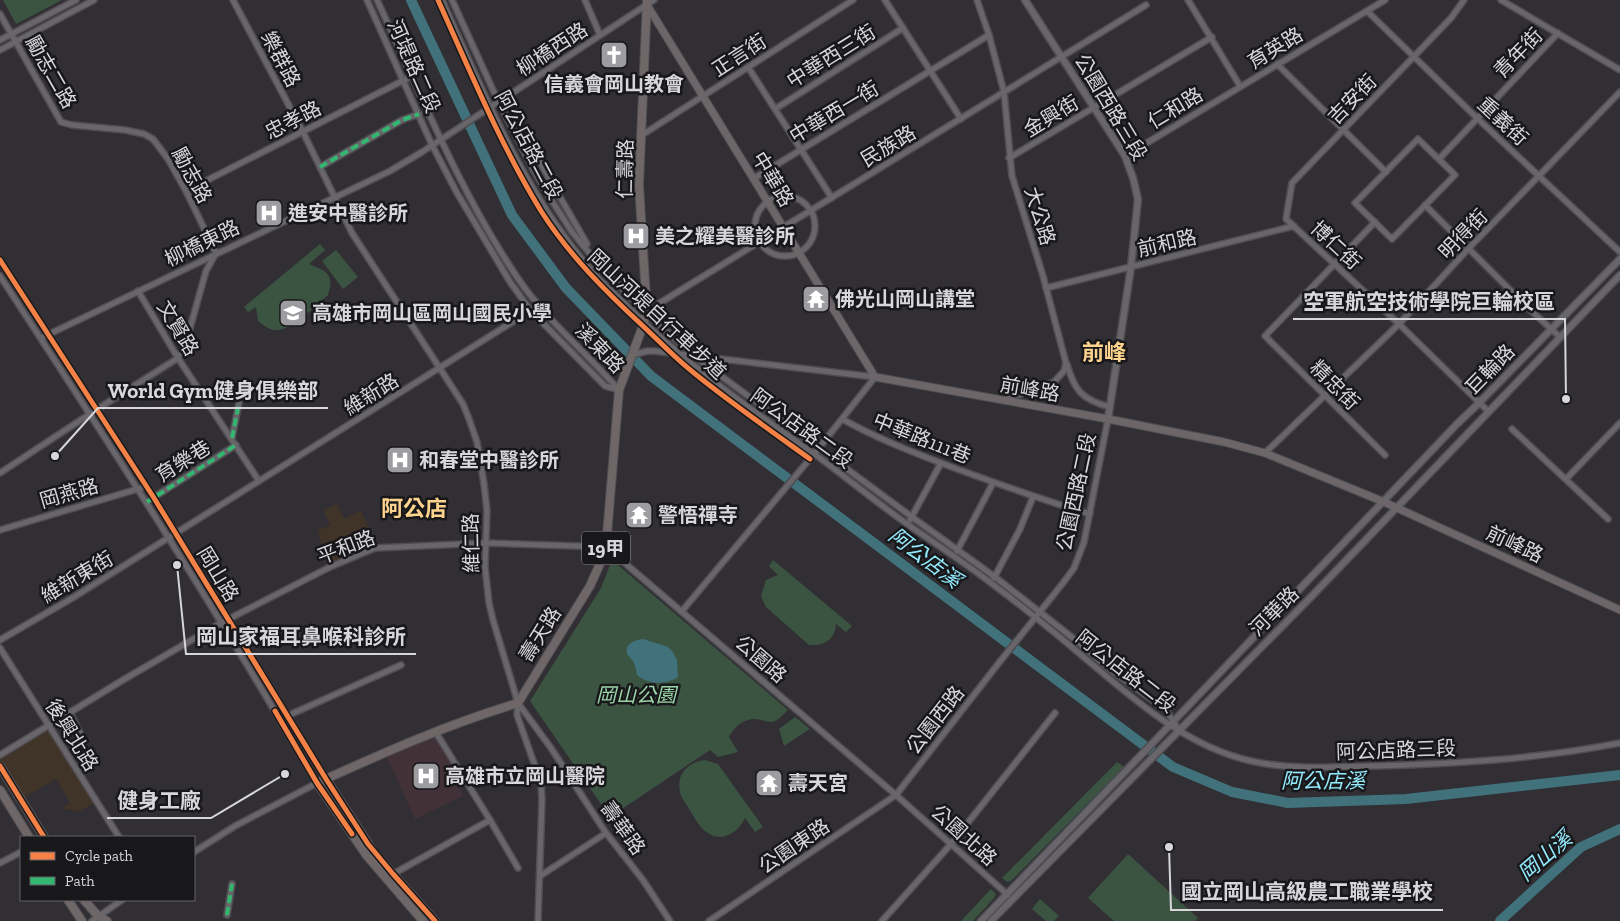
<svg xmlns="http://www.w3.org/2000/svg" width="1620" height="921" font-family="'Zilla Slab','Noto Sans TC',serif">
<rect width="100%" height="100%" fill="#312f34"/>
<g fill="#403328">
<polygon points="337,503 344,519 361,510 377,548 330,567 317,531 330,525 324,511"/>
<polygon points="47,724 96,802 78,812 61,808 70,803 56,779 21,799 0,766 0,755"/>
</g>
<polygon fill="#423136" points="434,737 438,738 448,756 463,796 415,819 387,757"/>
<g fill="#3b5442">
<polygon points="3,0 62,0 16,24"/>
<path d="M320,244L325,250L309,264C326,271 335,273 328,295C316,305 291,331 276,330C269,330 263,325 258,321L256,307L248,312L244,307Z"/>
<polygon points="336,250 358,277 343,289 322,261"/>
<path d="M612,560L788,710C784,713 780,719 775,721C767,724 762,719 755,719C743,719 734,727 729,737L738,752L718,757L710,750L610,817L530,701L601,588Z"/>
<path d="M773,560L852,626L846,632L836,624C835,640 824,646 809,645L766,607L761,596L766,580L778,575L769,566Z"/>
<polygon points="795,717 810,729 784,746 779,729"/>
<path d="M705,760L718,764L763,827L755,832L745,818C738,833 721,844 705,831C699,826 695,819 691,812C688,806 681,799 680,792C676,774 688,762 705,760Z"/>
<polygon points="1117,762 1124,767 1011,881 1007,882 1002,878"/>
<polygon points="1128,854 1198,918 1195,921 1114,921 1088,898"/>
<polygon points="991,889 996,894 994,898 973,921 961,921"/>
<polygon points="1040,899 1059,916 1054,921 1046,921 1032,909"/>
</g>
<path fill="#41717b" d="M643,639L668,647L673,652L677,660L678,677C666,685 649,685 637,675C636,671 636,667 634,663C633,659 628,657 627,653C625,643 636,640 643,639Z"/>
<g fill="none" stroke-linecap="round" stroke-linejoin="round">
<g stroke="#41717b" stroke-width="10">
<polyline points="411,0 512,215 566,288 651,376 1173,767 1232,792 1288,803 1406,799 1620,775"/>
<polyline points="1500,921 1581,847 1620,829"/>
</g>
<defs>
<g id="minor">
<polyline points="233,0 303,132 352,233 463,404 469,419 477,442 484,484 487,511 485,567 489,603 493,620 518,703 517,715 541,783 542,800 538,921"/>
<polyline points="367,0 432,145 457,193 510,282 531,311 605,386 619,390"/>
<path d="M377,0C421,94 459,191 517,277C545,319 585,351 618,389"/>
<path d="M442,0C484,93 523,192 592,271C601,282 613,292 624,303C682,361 746,406 813,453C846,477 877,503 910,526C937,545 965,563 991,583C1019,604 1047,626 1074,649C1127,693 1181,745 1251,761C1291,770 1331,767 1372,766C1455,764 1538,759 1620,743"/>
<polyline points="452,0 498,101 533,169 552,201 572,232 599,265 645,312 694,356 912,517 995,577 1078,642 1112,671 1166,710 1179,730"/>
<polyline points="585,0 600,35"/>
<polyline points="885,0 961,119"/>
<polyline points="977,0 989,35 1004,92 1012,176 1043,276 1066,363 1064,371 1054,382 1004,400"/>
<polyline points="1188,0 1240,86"/>
<polyline points="1464,0 1451,18 1292,183 1286,219 1399,324 1488,411"/>
<polyline points="1501,0 1620,70"/>
<polyline points="1367,11 1477,118 1620,252"/>
<polyline points="0,14 61,122 72,125 125,130 144,134 153,139 168,159 186,191 216,253 206,271 185,346 178,358 96,410 0,473"/>
<polyline points="0,40 76,0"/>
<polyline points="0,50 94,0"/>
<polyline points="1277,64 1386,172"/>
<polyline points="748,67 832,198"/>
<polyline points="775,109 903,28"/>
<polyline points="642,135 853,0"/>
<polygon points="1418,139 1455,175 1392,239 1355,203"/>
<polyline points="527,140 587,244"/>
<polyline points="1125,156 1385,0"/>
<polyline points="1009,158 1212,37"/>
<polyline points="1439,159 1558,33"/>
<polyline points="320,167 402,120 419,114"/>
<polyline points="753,179 989,35"/>
<polyline points="186,191 412,76"/>
<circle cx="785" cy="226" r="30"/>
<polyline points="1425,205 1527,307 1560,337"/>
<polyline points="1375,222 1265,336 1385,455"/>
<polyline points="0,260 154,498 326,779"/>
<path d="M0,276C109,443 217,610 317,783L235,826L194,852"/>
<polyline points="1046,288 1294,226"/>
<polyline points="138,291 178,358 259,481"/>
<polyline points="645,312 1146,5"/>
<polyline points="41,338 390,171 422,152 654,0"/>
<polyline points="632,355 648,351 654,351 875,377"/>
<path d="M1067,364C1074,390 1082,400 1110,407"/>
<path d="M842,419C878,439 917,454 957,469C1001,485 1045,501 1090,514"/>
<polyline points="1512,429 1608,519"/>
<polyline points="232,438 239,403"/>
<polyline points="1265,453 1399,324 1469,248 1620,92"/>
<polyline points="1566,479 1620,423"/>
<polyline points="151,499 236,445"/>
<polyline points="910,520 941,463"/>
<polyline points="0,530 141,488"/>
<polyline points="957,551 993,483"/>
<polyline points="994,578 1020,529 1033,497"/>
<polyline points="682,611 819,448 875,377"/>
<polyline points="0,640 74,597 538,306"/>
<polyline points="0,648 119,837"/>
<polyline points="518,703 551,748 606,833 643,880 670,921"/>
<polyline points="70,713 83,739"/>
<polyline points="287,716 401,665"/>
<polyline points="0,755 123,680 221,623 330,567 375,548 486,543 606,547 896,795 1008,895"/>
<polyline points="490,820 518,868"/>
<polyline points="0,863 21,852"/>
<polyline points="393,874 490,820 435,731"/>
<polyline points="540,876 606,833"/>
<polyline points="227,915 232,884"/>
<polyline points="92,921 122,900"/>
<polyline points="709,921 896,795 998,664 1063,583 1074,568 1084,542 1108,419"/>
<polyline points="882,921 951,844 1055,713"/>
</g>
<g id="tertiary">
<polyline points="1025,0 1125,156 1133,178 1138,199 1131,267 1108,419"/>
<polyline points="981,921 1170,725 1457,424 1479,403 1620,259"/>
<polyline points="991,921 1309,599 1620,275"/>
</g>
<polyline id="secondary" points="647,5 875,377 1108,419 1224,442 1265,453 1384,502 1620,610"/>
<g id="primary">
<polyline points="0,766 44,837"/>
<polyline points="326,779 374,853 435,921"/>
<polyline points="0,790 29,837"/>
<polyline points="68,900 82,921"/>
<polyline points="84,900 98,916 107,921"/>
<path d="M423,921L367,856L317,783C383,753 448,724 518,703L590,586L599,566L606,547L619,390L644,323L646,297L639,185L647,0"/>
</g>
</defs>
<use href="#minor" stroke="#4f4d51" stroke-width="8"/>
<use href="#tertiary" stroke="#4f4d51" stroke-width="9"/>
<use href="#secondary" stroke="#4f4d51" stroke-width="9"/>
<use href="#primary" stroke="#4f4d51" stroke-width="10"/>
<use href="#minor" stroke="#68666a" stroke-width="5"/>
<use href="#tertiary" stroke="#68666a" stroke-width="6"/>
<use href="#secondary" stroke="#6c6669" stroke-width="7"/>
<use href="#primary" stroke="#6e6667" stroke-width="8"/>
<g stroke="#33b770" stroke-width="4" stroke-dasharray="8 4" stroke-linecap="butt">
<polyline points="320,167 402,120 419,114"/>
<polyline points="232,438 239,403"/>
<polyline points="147,502 236,445"/>
<polyline points="227,915 232,884"/>
</g>
<defs>
<g id="cycleway">
<path d="M438,0C470,71 500,144 541,211C569,255 606,292 644,327C660,342 676,359 694,373C731,403 771,431 810,459"/>
<polyline points="0,260 154,498 326,779 368,844 393,874 435,921"/>
<polyline points="275,711 317,783 352,834"/>
<polyline points="0,766 44,837"/>
</g>
</defs>
<use href="#cycleway" stroke="#18171a" stroke-width="8"/>
<use href="#cycleway" stroke="#f48246" stroke-width="5"/>
</g>
<defs>
<symbol id="church-square" viewBox="-11 -11 22 22"><rect x="-9" y="-9" width="18" height="18" rx="4" fill="#9d9ca0" stroke="#18171a"/><path d="M-1.2-6h2.4v3.5h3.3v2.4h-3.3V6h-2.4V-.1h-3.3v-2.4h3.3Z" fill="#fff"/></symbol>
<symbol id="hospital-square" viewBox="-11 -11 22 22"><rect x="-9" y="-9" width="18" height="18" rx="4" fill="#9d9ca0" stroke="#18171a"/><path d="M-5-5h3v3.5h4V-5h3V5h-3V1.5h-4V5h-3Z" fill="#fff"/></symbol>
<symbol id="temple-square" viewBox="-11 -11 22 22"><rect x="-9" y="-9" width="18" height="18" rx="4" fill="#9d9ca0" stroke="#18171a"/><path d="M0-6L5-2H3V0L6.5 2.5H4V6H1.5V3h-3V6H-4V2.5H-6.5L-3 0V-2H-5Z" fill="#fff"/></symbol>
<symbol id="school-square" viewBox="-11 -11 22 22"><rect x="-9" y="-9" width="18" height="18" rx="4" fill="#9d9ca0" stroke="#18171a"/><path d="M0-5L7-2L0 1L-7-2ZM-4 1L0 2.5L4 1V4Q0 6-4 4Z" fill="#fff"/></symbol>
</defs>
<g fill-rule="evenodd">
<use href="#church-square" x="598" y="39" width="32" height="32"/>
<use href="#hospital-square" x="253" y="197" width="32" height="32"/>
<use href="#hospital-square" x="620" y="220" width="32" height="32"/>
<use href="#temple-square" x="800" y="283" width="32" height="32"/>
<use href="#school-square" x="277" y="297" width="32" height="32"/>
<use href="#hospital-square" x="384" y="444" width="32" height="32"/>
<use href="#temple-square" x="623" y="499" width="32" height="32"/>
<use href="#hospital-square" x="410" y="760" width="32" height="32"/>
<use href="#temple-square" x="753" y="767" width="32" height="32"/>
</g>
<g text-anchor="middle" stroke-width="5" stroke-linejoin="round" paint-order="stroke">
<rect fill="#18171a" stroke="#9e9da0" stroke-width="1" x="582" y="531.5" width="48" height="33" rx="4"/>
<g font-size="19" font-weight="bold" fill="#d7d6da">
<text x="606" y="555">19甲</text>
</g>
<g font-size="20" fill="#d7d6da" stroke="#18171a">
<text transform="translate(1275 48) rotate(-31)" y="7">育英路</text>
<text transform="translate(552 49) rotate(-33)" y="7">柳橋西路</text>
<text transform="translate(1518 53) rotate(-46)" y="7">青年街</text>
<text transform="translate(739 55) rotate(-33)" y="7">正言街</text>
<text transform="translate(831 56) rotate(-32)" y="7">中華西三街</text>
<text transform="translate(281 59) rotate(62)" y="7">樂群路</text>
<text transform="translate(414 66) rotate(66)" y="7">河堤路二段</text>
<text transform="translate(51 72) rotate(60)" y="7">勵志二路</text>
<text transform="translate(1352 99) rotate(-46)" y="7">吉安街</text>
<text transform="translate(1111 107) rotate(59)" y="7">公園西路三段</text>
<text transform="translate(1175 108) rotate(-31)" y="7">仁和路</text>
<text transform="translate(834 112) rotate(-31)" y="7">中華西一街</text>
<text transform="translate(1051 116) rotate(-31)" y="7">金興街</text>
<text transform="translate(293 120) rotate(-27)" y="7">忠孝路</text>
<text transform="translate(1503 121) rotate(43)" y="7">重義街</text>
<text transform="translate(529 145) rotate(62)" y="7">阿公店路二段</text>
<text transform="translate(888 146) rotate(-31)" y="7">民族路</text>
<text transform="translate(625 169) rotate(-89)" y="7">仁壽路</text>
<text transform="translate(192 175) rotate(61)" y="7">勵志路</text>
<text transform="translate(773 179) rotate(59)" y="7">中華路</text>
<text transform="translate(1040 216) rotate(73)" y="7">大公路</text>
<text transform="translate(1463 234) rotate(-46)" y="7">明得街</text>
<text transform="translate(202 243) rotate(-26)" y="7">柳橋東路</text>
<text transform="translate(1167 243) rotate(-13)" y="7">前和路</text>
<text transform="translate(1336 245) rotate(43)" y="7">博仁街</text>
<text transform="translate(657 314) rotate(43)" y="7">岡山河堤自行車步道</text>
<text transform="translate(178 328) rotate(59)" y="7">文賢路</text>
<text transform="translate(600 348) rotate(46)" y="7">溪東路</text>
<text transform="translate(1490 369) rotate(-46)" y="7">巨輪路</text>
<text transform="translate(1335 385) rotate(45)" y="7">精忠街</text>
<text transform="translate(1030 389) rotate(10)" y="7">前峰路</text>
<text transform="translate(371 394) rotate(-32)" y="7">維新路</text>
<text transform="translate(802 428) rotate(36)" y="7">阿公店路二段</text>
<text transform="translate(922 438) rotate(22)" y="7">中華路111巷</text>
<text transform="translate(183 461) rotate(-32)" y="7">育樂巷</text>
<text transform="translate(1076 492) rotate(-78)" y="7">公園西路二段</text>
<text transform="translate(69 493) rotate(-16)" y="7">岡燕路</text>
<text transform="translate(471 543) rotate(-91)" y="7">維仁路</text>
<text transform="translate(1515 544) rotate(25)" y="7">前峰路</text>
<text transform="translate(346 547) rotate(-21)" y="7">平和路</text>
<text transform="translate(218 574) rotate(59)" y="7">岡山路</text>
<text transform="translate(77 577) rotate(-31)" y="7">維新東街</text>
<text transform="translate(1274 611) rotate(-45)" y="7">河華路</text>
<text transform="translate(540 634) rotate(-58)" y="7">壽天路</text>
<text transform="translate(761 659) rotate(41)" y="7">公園路</text>
<text transform="translate(1126 671) rotate(38)" y="7">阿公店路二段</text>
<text transform="translate(935 720) rotate(-52)" y="7">公園西路</text>
<text transform="translate(72 735) rotate(58)" y="7">後興北路</text>
<text transform="translate(1396 750) rotate(-2)" y="7">阿公店路三段</text>
<text transform="translate(623 828) rotate(54)" y="7">壽華路</text>
<text transform="translate(964 835) rotate(42)" y="7">公園北路</text>
<text transform="translate(794 846) rotate(-34)" y="7">公園東路</text>
</g>
<g font-size="20" font-weight="bold" fill="#d7d6da" stroke="#18171a" text-anchor="start">
<text x="614" y="91" text-anchor="middle">信義會岡山教會</text>
<text x="288" y="220">進安中醫診所</text>
<text x="655" y="243">美之耀美醫診所</text>
<text x="835" y="306">佛光山岡山講堂</text>
<text x="312" y="320">高雄市岡山區岡山國民小學</text>
<text x="419" y="467">和春堂中醫診所</text>
<text x="658" y="522">警悟禪寺</text>
<text x="445" y="783">高雄市立岡山醫院</text>
<text x="788" y="790">壽天宮</text>
</g>
<g font-size="20" font-style="italic" fill="#9ad5a8" stroke="#18171a">
<text x="636" y="702">岡山公園</text>
</g>
<g font-size="21" font-style="italic" fill="#93ebfd" stroke="#18171a">
<text transform="translate(925 558) rotate(37)" y="7">阿公店溪</text>
<text x="1323" y="788">阿公店溪</text>
<text transform="translate(1545 856) rotate(-41)" y="7">岡山溪</text>
</g>
<g font-size="22" font-weight="bold" fill="#fdd38d" stroke="#18171a">
<text x="1104" y="360">前峰</text>
<text x="414" y="516">阿公店</text>
</g>
</g>
<path fill="none" stroke="#d7d6da" stroke-width="2" d="M1566 399L1565 319H1293M55 456L98 408H328M177 565L186 654H416M285 774L211 818H107M1169 847L1171 910H1443"/>
<g fill="#d7d6da" stroke="#18171a" stroke-width="2">
<circle cx="1566" cy="399" r="5"/>
<circle cx="55" cy="456" r="5"/>
<circle cx="177" cy="565" r="5"/>
<circle cx="285" cy="774" r="5"/>
<circle cx="1169" cy="847" r="5"/>
</g>
<g font-size="21" text-anchor="middle" font-weight="bold" fill="#d7d6da" stroke="#18171a" stroke-width="5" stroke-linejoin="round" paint-order="stroke">
<text x="1429" y="309">空軍航空技術學院巨輪校區</text>
<text x="213" y="398">World Gym健身俱樂部</text>
<text x="301" y="644">岡山家福耳鼻喉科診所</text>
<text x="159" y="808">健身工廠</text>
<text x="1307" y="899">國立岡山高級農工職業學校</text>
</g>
<rect x="20" y="836" width="175" height="65" fill="#18171a" stroke="#646367"/>
<rect x="30" y="852" width="25" height="8" fill="#f48246" stroke="#646367"/>
<text x="65" y="861" font-size="15" fill="#d7d6da">Cycle path</text>
<rect x="30" y="877" width="25" height="8" fill="#33b770" stroke="#646367"/>
<text x="65" y="886" font-size="15" fill="#d7d6da">Path</text>
</svg>
